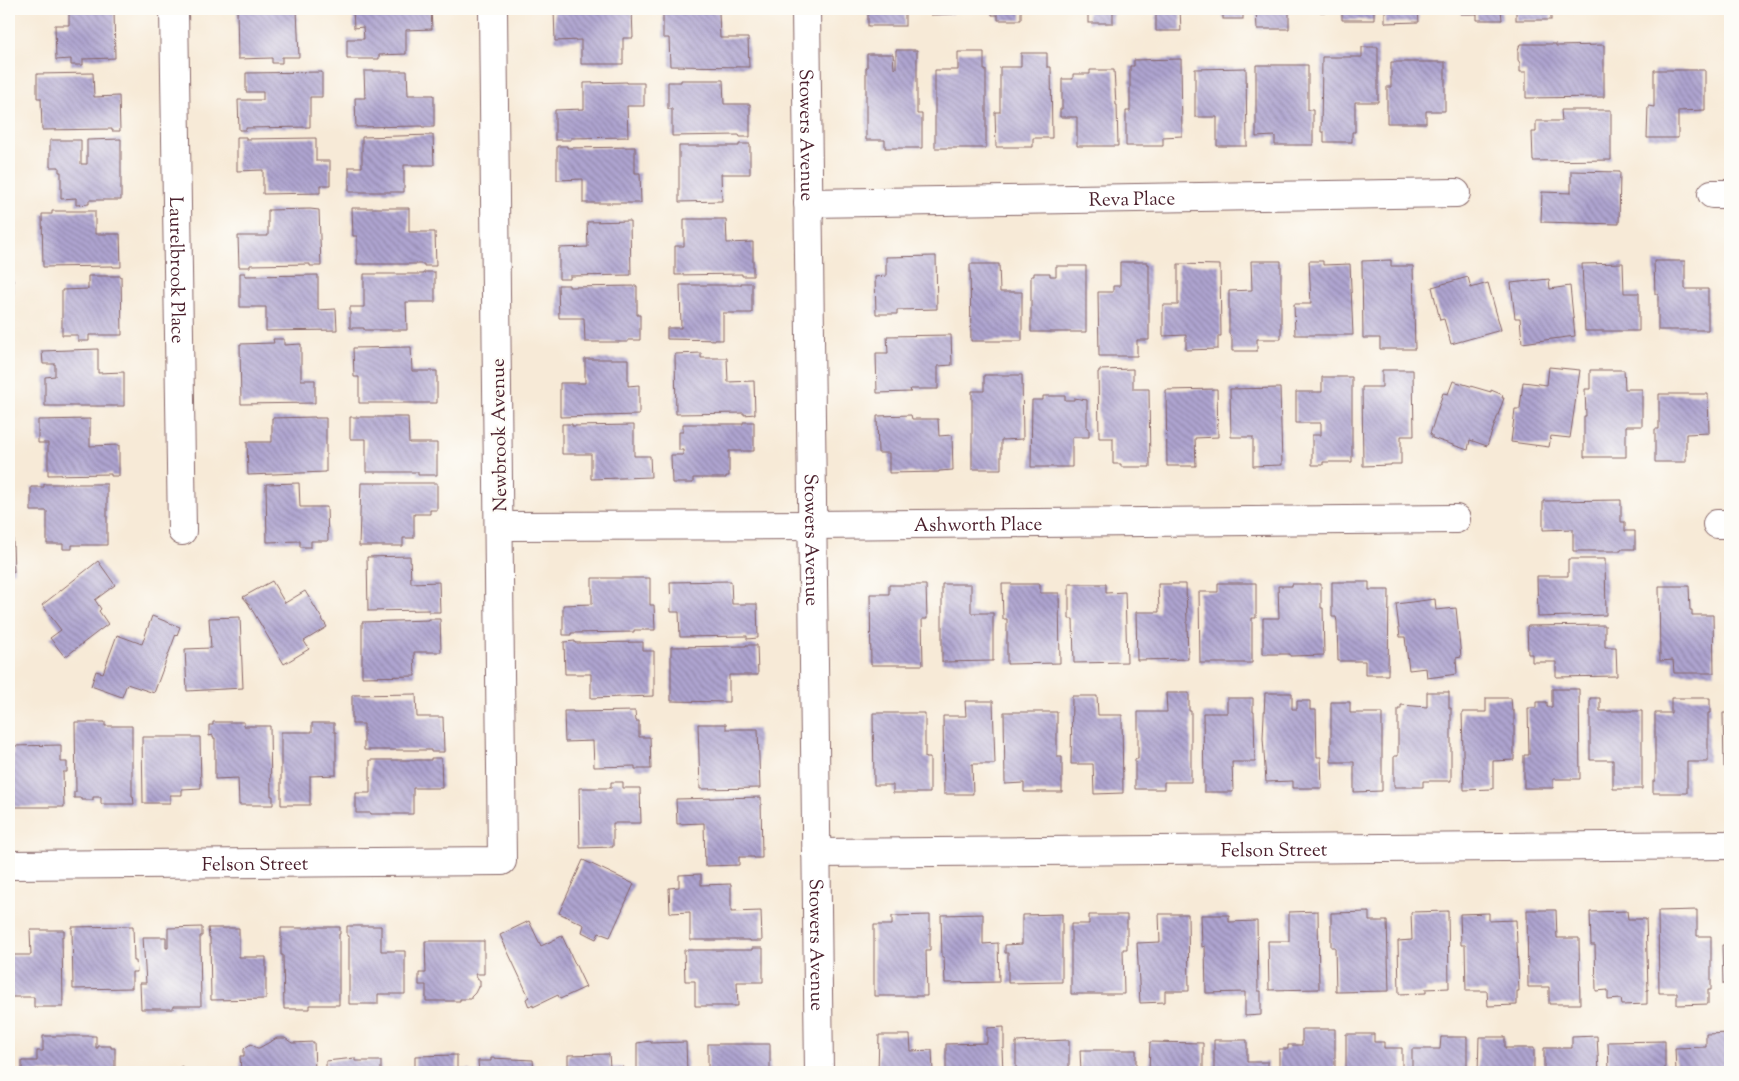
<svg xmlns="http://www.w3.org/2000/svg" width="1739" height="1081" font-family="'Sorts Mill Goudy',serif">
<defs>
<pattern id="building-back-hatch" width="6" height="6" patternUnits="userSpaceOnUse" patternTransform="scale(1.25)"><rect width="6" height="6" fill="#aea4d0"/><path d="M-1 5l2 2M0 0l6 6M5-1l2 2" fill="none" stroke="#9085a9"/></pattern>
</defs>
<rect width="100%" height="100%" fill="#fdfcf7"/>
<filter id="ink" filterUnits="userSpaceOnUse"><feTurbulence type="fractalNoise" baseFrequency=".02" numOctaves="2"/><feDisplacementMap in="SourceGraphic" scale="10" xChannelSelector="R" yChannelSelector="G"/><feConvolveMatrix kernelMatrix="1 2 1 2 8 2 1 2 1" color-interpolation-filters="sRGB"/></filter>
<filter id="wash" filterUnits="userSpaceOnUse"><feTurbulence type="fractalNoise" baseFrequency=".0096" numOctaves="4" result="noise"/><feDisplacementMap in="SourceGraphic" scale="20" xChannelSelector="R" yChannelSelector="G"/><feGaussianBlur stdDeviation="1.12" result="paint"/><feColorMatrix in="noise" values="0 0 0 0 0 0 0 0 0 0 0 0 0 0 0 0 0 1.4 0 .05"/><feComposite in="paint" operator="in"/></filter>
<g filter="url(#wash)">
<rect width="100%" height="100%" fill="#f7ead7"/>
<g id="blocks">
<g fill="url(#building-back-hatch)">
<polygon points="69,9 114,9 115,58 83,59 83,65 71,65 71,59 56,60 55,25 69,25"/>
<polygon points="237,9 297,9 299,57 282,57 282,63 272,63 272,58 238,59"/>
<polygon points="353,9 431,9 432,29 406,30 406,54 379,55 379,59 347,59 347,39 364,39 363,27 354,28"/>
<polygon points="554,9 632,9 633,38 623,38 623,64 581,64 581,40 555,41"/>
<rect x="868" y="9" width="37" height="17"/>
<polygon points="931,9 953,9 953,14 931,15"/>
<polygon points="992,9 1021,9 1021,20 998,20 998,15 992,15"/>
<rect x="1088" y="9" width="25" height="14"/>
<polygon points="1156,9 1180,9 1181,31 1156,31"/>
<rect x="1223" y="9" width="20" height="10"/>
<polygon points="1256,9 1289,9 1289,29 1257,29"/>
<polygon points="1320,9 1374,9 1374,20 1342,20 1342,12 1320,12"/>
<polygon points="1385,9 1438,9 1439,11 1418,11 1419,22 1385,23"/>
<polygon points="1461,9 1501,9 1502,20 1477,20 1477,14 1461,14"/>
<rect x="1516" y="9" width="35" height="11"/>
<polygon points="677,12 719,12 720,38 748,38 749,67 670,66 669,38 663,38 663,13 677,13"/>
<polygon points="1520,44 1556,44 1556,46 1604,45 1604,97 1526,98 1526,72 1520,72 1520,63 1518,60 1518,50"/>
<polygon points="1362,47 1378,47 1378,102 1355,102 1355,132 1352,132 1352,142 1324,142 1324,132 1321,132 1322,57 1362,57"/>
<polygon points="896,50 917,50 917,114 922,114 922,148 885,148 885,140 866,140 866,68 867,68 867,54 893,54 894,69 896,68"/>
<polygon points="958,52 984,52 984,70 986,70 986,148 935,148 935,70 958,70"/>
<polygon points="1021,53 1047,53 1047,67 1051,67 1052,138 1033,138 1033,147 996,147 995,112 1000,112 1000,67 1021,67"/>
<polygon points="1181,59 1182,136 1163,137 1163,146 1126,146 1126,111 1130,111 1130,66 1134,66 1134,60"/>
<polygon points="1391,62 1445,62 1445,111 1426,111 1426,123 1387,123 1387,87 1391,87"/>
<polygon points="1256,65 1308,65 1308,110 1313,110 1313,145 1275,145 1275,136 1256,137"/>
<polygon points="1246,68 1247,146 1217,146 1217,117 1195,117 1195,69"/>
<polygon points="1090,70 1114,70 1116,105 1117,105 1118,146 1077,146 1077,117 1060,117 1060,109 1062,109 1062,79 1073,79 1073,74 1090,74"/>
<polygon points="1654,70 1705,70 1705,110 1678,111 1678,138 1647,138 1648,106 1654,107"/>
<polygon points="364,71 407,71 408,95 434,95 434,127 422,127 422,126 356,127 355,98 365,98"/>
<polygon points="322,72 322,97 310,97 310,127 246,128 246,130 239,130 238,100 263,100 263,92 246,92 246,73"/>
<polygon points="93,73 94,97 119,96 120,131 112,131 112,129 42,130 41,98 37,98 37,74"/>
<polygon points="681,80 723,80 724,104 750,104 750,137 740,137 739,135 672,136 672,109 668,109 668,82 681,82"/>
<polygon points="627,82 627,83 644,83 644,106 627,106 628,137 571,138 571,140 555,140 555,110 584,109 584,83"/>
<polygon points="1561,110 1611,110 1611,160 1533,161 1532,132 1536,132 1536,121 1562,121"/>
<polygon points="433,135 434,165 404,165 404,192 349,192 349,167 362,167 362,137"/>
<polygon points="237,137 246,137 246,139 316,138 316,161 330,161 330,185 320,185 320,193 263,194 263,170 237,171"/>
<polygon points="121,139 121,200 89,200 89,204 76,205 76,198 61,199 61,172 59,172 59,167 50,167 50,140 81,140 81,164 87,164 87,140"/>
<polygon points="739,144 750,144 750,174 721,174 722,201 679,202 679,146 739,146"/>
<polygon points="557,146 567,146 567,148 635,147 635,173 640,173 641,203 583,203 583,179 557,180"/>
<polygon points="1571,171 1620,172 1619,224 1541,222 1542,192 1571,193"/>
<polygon points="352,208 409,208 409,232 435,232 436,266 424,266 424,264 357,264 357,236 353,236"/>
<polygon points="310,209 319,210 321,266 310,266 310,264 250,265 250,267 239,267 238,236 268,236 268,210"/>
<polygon points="52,211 95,211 95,234 120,234 121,267 113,267 113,266 43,267 42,214 52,214"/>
<polygon points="684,219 726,219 727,243 753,242 753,276 742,276 742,274 675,275 675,246 684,246"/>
<polygon points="630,221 631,275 570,276 570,279 559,279 559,248 588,247 587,222"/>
<polygon points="936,256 937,309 897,310 897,314 876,314 875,277 886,276 886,257"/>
<polygon points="1391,260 1391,266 1413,266 1415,349 1380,349 1380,338 1363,338 1362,261"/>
<polygon points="1251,261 1281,261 1281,339 1257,339 1257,351 1232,351 1232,339 1229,333 1229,291 1252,290"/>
<polygon points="1309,261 1323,261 1323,265 1350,264 1353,335 1295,335 1294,304 1311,304"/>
<polygon points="1654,261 1685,261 1685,289 1708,289 1708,330 1658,330 1658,294 1655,294"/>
<polygon points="1120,262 1147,262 1147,264 1149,264 1149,340 1137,340 1137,356 1099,356 1098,292 1113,292 1113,286 1120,286"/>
<polygon points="1623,263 1624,293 1639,293 1639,331 1585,331 1582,264"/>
<polygon points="970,264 999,264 1000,292 1022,292 1022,341 971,341"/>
<polygon points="1178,264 1220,265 1221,336 1218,336 1218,349 1186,350 1186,335 1163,336 1163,305 1178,305"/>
<polygon points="1056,266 1086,266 1086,332 1031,332 1031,276 1034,276 1034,273 1050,273 1050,276 1056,276"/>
<polygon points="424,272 435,272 435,302 406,302 407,330 364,330 364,328 350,328 350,307 364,307 364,274 424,274"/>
<polygon points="240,273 245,273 245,276 318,275 318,310 336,309 337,330 266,331 266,307 240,307"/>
<polygon points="88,276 121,276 122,335 89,335 89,341 78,341 78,335 62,335 62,290 88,289"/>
<polygon points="1468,277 1471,288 1488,283 1501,330 1451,344 1444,319 1440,320 1432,287"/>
<polygon points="1549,279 1550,289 1570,286 1575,336 1522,343 1520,318 1515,318 1511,283"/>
<rect x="9" y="280" width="4" height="31"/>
<polygon points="741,283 752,283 752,313 723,313 723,340 667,339 667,328 681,328 680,285 741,285"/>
<polygon points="558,285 569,285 569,287 637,286 637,315 640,315 640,340 628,340 628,342 585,342 584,318 559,318"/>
<polygon points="951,335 952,365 938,366 938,389 910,389 911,392 877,393 876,353 888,353 887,336"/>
<polygon points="273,339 284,339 284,345 301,344 301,380 315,380 315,403 241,404 240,344 274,343"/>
<polygon points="411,347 412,371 437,371 437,403 359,403 359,377 354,377 353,348"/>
<polygon points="98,349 98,373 124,372 124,406 45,406 45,377 55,376 55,364 43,364 42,351"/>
<polygon points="701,353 701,358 727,358 728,382 754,381 755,414 744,415 744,413 676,414 675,354"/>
<polygon points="585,359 628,359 628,386 639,385 639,415 560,417 560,383 585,383"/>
<polygon points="1549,367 1580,370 1570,438 1551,436 1549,447 1511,442 1515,409 1520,409 1523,382 1547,385"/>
<polygon points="1133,369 1133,389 1149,389 1150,467 1121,467 1121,464 1113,464 1113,438 1099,438 1098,372 1099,372 1099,370"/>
<polygon points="1382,370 1413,370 1414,436 1401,436 1401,464 1391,464 1391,465 1363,466 1362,387 1382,387"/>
<polygon points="1590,370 1624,370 1625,389 1642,389 1642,426 1626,426 1626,457 1584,457 1584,416 1586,416 1585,389 1590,389"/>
<polygon points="984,375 1022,375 1023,439 1001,440 1001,469 972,469 972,391 984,391"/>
<rect x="9" y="377" width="4" height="24"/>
<polygon points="1322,377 1352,377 1352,462 1323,462 1323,465 1312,465 1312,435 1321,435 1321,423 1296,423 1296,392 1322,392"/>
<polygon points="1453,381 1491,392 1491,390 1503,395 1502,398 1504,398 1487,446 1470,440 1468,450 1432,438 1432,435 1430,434 1443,393 1448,394"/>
<polygon points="1280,388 1282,465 1253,466 1253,437 1231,437 1230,389"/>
<polygon points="1217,389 1218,437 1195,438 1196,466 1167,466 1166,390"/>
<polygon points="1659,394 1708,394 1709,433 1686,434 1686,462 1655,462 1655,429 1659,429"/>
<polygon points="1043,396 1065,396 1065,400 1074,400 1074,398 1087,400 1087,428 1089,428 1089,437 1072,437 1072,467 1031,467 1032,400 1043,400"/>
<polygon points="911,415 912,419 938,419 939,436 952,435 953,470 939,471 939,472 889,473 889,453 878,453 877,416"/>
<polygon points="315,417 315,418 326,418 326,472 248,475 247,442 272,442 272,418"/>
<polygon points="350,417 408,417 409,443 437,443 437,475 418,475 418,472 366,472 366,439 350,439"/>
<polygon points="90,419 90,446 119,445 119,476 111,476 111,474 48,475 48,443 38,443 38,420"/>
<polygon points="743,422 754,422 754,451 729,451 729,476 726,476 726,478 693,478 693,483 672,483 671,455 683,455 683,450 679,450 679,432 683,432 683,424 743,424"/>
<polygon points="562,424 572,424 572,426 634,425 634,456 650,456 651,477 591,479 591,454 562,454"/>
<polygon points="299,483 300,507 327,507 328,541 311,541 311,547 300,547 300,541 267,542 266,484"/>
<polygon points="361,483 437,483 437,510 430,510 430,514 414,514 414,538 403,538 403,546 359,546"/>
<polygon points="44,484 107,484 107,545 72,545 72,549 63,549 63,544 47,544 47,511 31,511 31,487 44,487"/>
<polygon points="9,487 11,487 14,572 9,572"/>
<polygon points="1621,500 1621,522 1625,522 1625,531 1635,531 1635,549 1621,549 1621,551 1573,551 1573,529 1543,530 1543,501"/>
<polygon points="410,556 411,583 439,582 440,612 429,612 429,610 368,611 367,557"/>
<polygon points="1568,559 1605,559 1606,615 1538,617 1537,576 1568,576"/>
<polygon points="98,561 115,585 95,600 101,609 99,611 108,624 65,657 50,638 61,630 42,605"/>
<polygon points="592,578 650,578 650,605 654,605 655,630 634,630 634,632 571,633 571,635 563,635 563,605 592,604"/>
<polygon points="272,581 285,603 305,591 327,627 304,641 309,649 284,664 248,603 243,597"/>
<polygon points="731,581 732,604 757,604 758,638 747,639 747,636 680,637 679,612 671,612 670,582"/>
<polygon points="1332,582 1369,582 1369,590 1389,590 1388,675 1365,675 1365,661 1338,661 1337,622 1336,617 1332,617"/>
<polygon points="1218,583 1256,583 1256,618 1252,618 1252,663 1200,663 1199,592 1218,592"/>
<polygon points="942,584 971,584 971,613 993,613 993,661 942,662"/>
<polygon points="1002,584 1040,584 1040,593 1059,593 1060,663 1007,664 1007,619 1003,619"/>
<polygon points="1069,584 1106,584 1106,593 1125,592 1127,662 1074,663 1073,619 1069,619"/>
<polygon points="1158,584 1186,584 1188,659 1137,660 1136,612 1159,612"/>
<polygon points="1292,584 1321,584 1321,608 1323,608 1324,655 1290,656 1290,654 1263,654 1263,618 1279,618 1278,586 1292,586"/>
<polygon points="889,585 926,585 927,619 922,619 923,665 871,665 870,594 889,594"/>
<polygon points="1659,586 1689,586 1690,610 1692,610 1692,615 1713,615 1714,673 1674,673 1673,660 1660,661"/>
<polygon points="1435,599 1436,610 1456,608 1461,657 1456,658 1457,674 1427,678 1426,668 1409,670 1405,637 1400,637 1396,604"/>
<polygon points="152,616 180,627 177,635 176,634 154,693 127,684 122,697 91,686 96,671 103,673 117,635 142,644"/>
<polygon points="240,617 243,688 187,691 185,649 211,648 209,618"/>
<polygon points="429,619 440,619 441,652 414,652 415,676 362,677 362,622 429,620"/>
<polygon points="1605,625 1605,647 1616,647 1617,676 1556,677 1556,662 1532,662 1532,654 1528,654 1527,626"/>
<polygon points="575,641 575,643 643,642 643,651 654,651 654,696 591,698 591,674 565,674 564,642"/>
<polygon points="746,645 757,645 758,675 729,675 729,702 671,701 671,647 746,646"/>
<polygon points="1552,689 1579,689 1580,779 1553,779 1553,788 1524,788 1524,755 1529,755 1528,708 1536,708 1536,702 1547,702 1547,707 1552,707"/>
<polygon points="1427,692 1449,692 1449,708 1451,708 1451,781 1423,781 1423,787 1394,787 1394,756 1398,756 1398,709 1401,709 1401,705 1427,707"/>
<polygon points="1166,693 1189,693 1189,711 1191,711 1191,782 1164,782 1164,789 1135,789 1135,759 1138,759 1138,712 1167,712"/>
<polygon points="1265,693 1292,693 1292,709 1297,709 1297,701 1310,701 1310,710 1316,710 1317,757 1321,757 1322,788 1293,788 1293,781 1266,782 1263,738"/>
<polygon points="416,694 417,717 443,717 444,752 431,752 431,750 364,750 364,724 352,724 352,695"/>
<polygon points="1072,696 1097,696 1098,715 1122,715 1123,793 1094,794 1093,764 1071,764"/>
<polygon points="1227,698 1253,698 1253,712 1254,712 1255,762 1232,762 1233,792 1204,792 1203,713 1227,713"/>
<polygon points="1486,698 1511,698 1512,711 1514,711 1514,760 1493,761 1493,789 1464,790 1462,712 1486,712"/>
<polygon points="1590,698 1600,698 1600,711 1642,711 1642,789 1613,789 1613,760 1590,760"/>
<polygon points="1671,698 1710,698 1710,713 1708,713 1708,762 1687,762 1687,793 1653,793 1653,781 1655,781 1655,713 1671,713"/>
<polygon points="965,701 993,701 995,764 972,764 973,794 944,794 943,716 966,716"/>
<polygon points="1331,702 1350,702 1350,713 1382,713 1382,791 1354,792 1354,762 1331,762"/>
<polygon points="564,711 573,711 573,712 635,711 636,721 639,721 639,737 650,737 651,769 635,769 635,766 594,767 593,741 565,742"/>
<polygon points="1004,712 1057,712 1057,757 1062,757 1062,792 1024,792 1024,783 1005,784"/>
<polygon points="873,713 925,713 925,758 930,758 930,793 893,793 893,785 874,785"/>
<polygon points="1723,713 1730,713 1730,767 1724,767"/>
<polygon points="75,722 105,722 105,726 132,726 132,796 133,796 134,804 101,804 101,797 93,797 93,800 81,800 81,798 74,798 74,792 76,792"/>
<polygon points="213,722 244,722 244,726 270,726 271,796 273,796 273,805 239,805 238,778 215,779 215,738 213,738 213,735 209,736 209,725 213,725"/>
<polygon points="312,723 334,723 334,732 336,732 336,775 310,776 310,805 281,805 281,732 312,732"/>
<polygon points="698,724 726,724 726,729 758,729 760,788 700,789"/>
<polygon points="142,737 200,737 201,788 182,789 182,795 170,795 170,803 143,803"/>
<polygon points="61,745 61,762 67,762 67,772 63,772 64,807 9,807 9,773 13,773 13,746"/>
<polygon points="431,758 441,758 442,788 413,788 413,814 371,814 371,813 356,813 356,793 370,793 370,760 431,760"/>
<polygon points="611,782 623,782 623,788 640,788 641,823 613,823 613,847 580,848 579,788 611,788"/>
<polygon points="761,797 762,858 754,858 754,857 739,857 739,865 705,866 704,823 677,824 676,799"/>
<polygon points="583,860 634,884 610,937 599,933 596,939 582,932 584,925 559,913"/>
<polygon points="701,874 701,885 731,884 731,912 761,911 762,941 750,941 750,940 690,940 690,912 670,913 669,888 679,887 679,875"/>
<polygon points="1527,910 1556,910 1557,938 1579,938 1580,1004 1549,1004 1549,987 1528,987"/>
<polygon points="1697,910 1697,936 1711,936 1711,990 1708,990 1708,1004 1677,1005 1677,993 1659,993 1658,911"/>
<polygon points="1318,911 1319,989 1269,990 1268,941 1289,941 1289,912"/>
<polygon points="1448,911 1449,988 1426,989 1426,993 1399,994 1398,941 1412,940 1411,912"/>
<polygon points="1627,911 1628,919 1646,919 1648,990 1647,990 1647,1004 1622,1005 1621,999 1608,1000 1608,990 1596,991 1595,945 1591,945 1590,912"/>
<polygon points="1369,912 1369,921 1387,921 1389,991 1336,992 1335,947 1331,947 1331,913"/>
<polygon points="1489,913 1489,921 1516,920 1519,991 1517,991 1517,1005 1488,1006 1487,991 1466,991 1465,945 1461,945 1460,914"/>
<polygon points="983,914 983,944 998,943 999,982 945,983 944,957 942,957 941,915"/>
<polygon points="1062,914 1062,982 1008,983 1008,953 1005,953 1005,945 1022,944 1022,915"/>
<polygon points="1159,914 1188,914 1189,991 1165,991 1165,1002 1140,1003 1137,943 1160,942"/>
<polygon points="930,915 930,950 926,950 927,996 874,996 874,925 892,925 892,916"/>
<polygon points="1089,915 1127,915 1127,949 1123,949 1124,994 1071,994 1071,924 1089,924"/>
<polygon points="1201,915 1229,915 1229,922 1257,921 1258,991 1261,991 1261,1015 1245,1016 1245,992 1206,993 1205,946 1202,947"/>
<polygon points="529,921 541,946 562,936 586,987 560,999 558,995 533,1007 533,1005 529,1007 526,999 529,997 500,935"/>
<polygon points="133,926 134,961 136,961 137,972 132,972 132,988 73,989 72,927"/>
<polygon points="347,926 381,926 381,951 405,951 405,994 378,994 378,1004 349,1004 349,936 347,936"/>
<polygon points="202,927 202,936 200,936 201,1006 173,1006 173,1009 141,1009 140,983 146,983 143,937 166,937 166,948 168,948 168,928"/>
<polygon points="310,927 340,927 340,934 339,934 339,1005 310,1005 310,1009 284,1009 283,955 281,955 281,928 310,928"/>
<polygon points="208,928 239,928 239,957 266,957 266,999 211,1000 210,937 209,937"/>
<polygon points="30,930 64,930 64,936 62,936 63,1007 34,1007 34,997 9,997 9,955 31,955"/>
<polygon points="425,941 484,941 484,974 475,974 478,980 480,980 480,987 478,987 475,993 471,997 471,999 460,999 460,1001 426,1001 426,985 419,985 419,973 426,973"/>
<polygon points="1722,945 1730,945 1730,984 1723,984"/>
<polygon points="752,948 763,948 763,982 737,982 738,1006 695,1006 695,981 685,981 684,950 752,950"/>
<polygon points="1004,1027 1004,1049 1002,1049 1003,1072 946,1072 946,1044 987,1043 987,1028"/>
<polygon points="1302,1029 1335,1029 1335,1070 1337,1072 1279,1072 1279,1049 1288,1049 1288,1045 1302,1045"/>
<polygon points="1730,1033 1730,1072 1676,1072 1675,1048 1706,1047 1706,1034"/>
<polygon points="1346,1034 1374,1034 1374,1042 1384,1042 1384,1048 1402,1048 1402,1072 1346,1072"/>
<polygon points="879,1035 910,1035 911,1051 932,1050 933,1072 878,1072"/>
<polygon points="43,1036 96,1036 96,1048 98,1048 98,1046 111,1046 111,1048 115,1048 115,1072 22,1072 22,1061 37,1061 37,1051 43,1051"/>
<polygon points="1597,1036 1599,1072 1544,1072 1544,1048 1572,1048 1572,1037"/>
<polygon points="1441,1037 1467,1037 1467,1072 1412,1072 1412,1049 1440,1049"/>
<polygon points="1479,1037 1505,1037 1505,1048 1534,1048 1534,1072 1478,1072"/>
<polygon points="277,1038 285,1038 292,1043 314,1042 315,1072 241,1072 240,1056 244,1056 244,1049 246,1047 251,1044 257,1048 259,1048"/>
<polygon points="1069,1040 1069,1072 1016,1072 1016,1042"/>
<polygon points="1214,1040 1247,1040 1247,1062 1268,1062 1268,1072 1214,1072"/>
<polygon points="651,1041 651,1043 686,1042 687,1072 637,1072 637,1043"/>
<polygon points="1665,1041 1665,1072 1609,1072 1608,1042"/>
<polygon points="1150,1042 1203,1043 1203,1072 1149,1072"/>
<rect x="708" y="1044" width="62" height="28"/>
<polygon points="1080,1050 1136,1050 1136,1072 1081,1072"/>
<polygon points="609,1054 610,1067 623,1067 624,1072 568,1072 568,1055"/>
<polygon points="457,1055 457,1069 470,1069 470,1072 415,1072 415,1056"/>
<polygon points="355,1058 355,1061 381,1061 381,1072 326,1072 326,1061"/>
<polygon points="491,1058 533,1060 534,1072 479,1072 478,1061 491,1061"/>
<polygon points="181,1066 190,1072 176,1072"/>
</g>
</g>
</g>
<g filter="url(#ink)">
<use href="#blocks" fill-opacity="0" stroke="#876667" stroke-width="1"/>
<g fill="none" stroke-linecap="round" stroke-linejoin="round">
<defs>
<g id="minor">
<path id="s1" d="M174,9L182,531"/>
<path id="s2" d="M806,9L819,1072"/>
<polyline points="1712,194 1730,194"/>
<path id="s3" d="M808,203L1456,193"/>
<polyline points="1717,524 1730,524"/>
<path id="s4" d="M500,526L812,525L1456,519"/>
<path id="s5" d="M816,853L1730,845"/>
<path id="s6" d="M9,865L502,861L493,9"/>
</g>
</defs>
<use href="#minor" stroke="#876667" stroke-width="30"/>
<use href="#minor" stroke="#fff" stroke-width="28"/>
</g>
</g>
<g text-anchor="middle" stroke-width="4.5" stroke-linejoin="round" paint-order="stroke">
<g font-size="19" fill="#4a1f2b" stroke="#fdfcf7">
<text dy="7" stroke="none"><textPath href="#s2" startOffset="126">Stowers Avenue</textPath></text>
<text dy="7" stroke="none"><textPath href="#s3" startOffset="324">Reva Place</textPath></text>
<text dy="7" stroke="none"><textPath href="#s1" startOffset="261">Laurelbrook Place</textPath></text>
<text transform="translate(498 435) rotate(-91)" y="7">Newbrook Avenue</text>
<text dy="7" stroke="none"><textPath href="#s4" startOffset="478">Ashworth Place</textPath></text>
<text dy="7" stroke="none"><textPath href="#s2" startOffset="531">Stowers Avenue</textPath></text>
<text dy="7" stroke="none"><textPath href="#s5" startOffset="458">Felson Street</textPath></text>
<text dy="7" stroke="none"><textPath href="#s6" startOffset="246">Felson Street</textPath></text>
<text dy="7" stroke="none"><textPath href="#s2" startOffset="936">Stowers Avenue</textPath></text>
</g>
</g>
<rect width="1739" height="1081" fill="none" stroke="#fdfcf7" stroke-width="30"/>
</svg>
